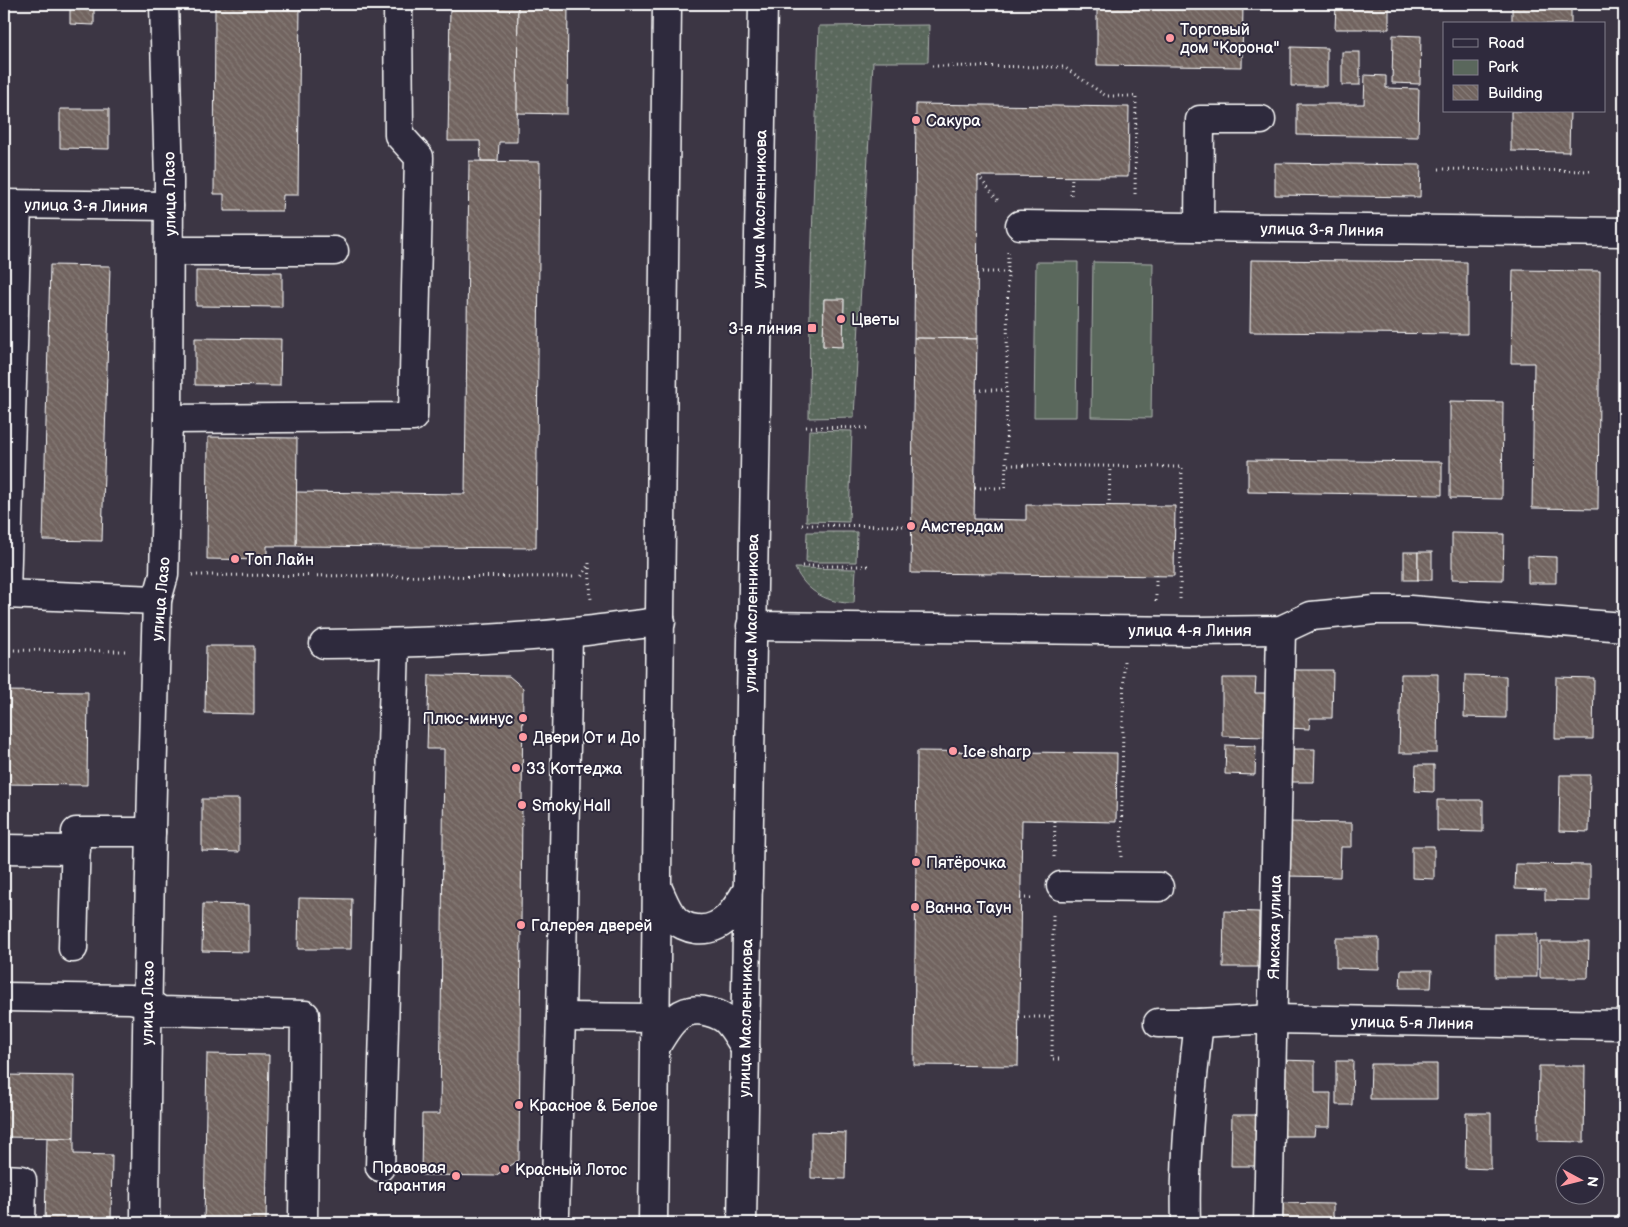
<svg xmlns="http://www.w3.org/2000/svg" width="1628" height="1227" font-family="'Balsamiq Sans',sans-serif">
<defs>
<pattern id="grass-dots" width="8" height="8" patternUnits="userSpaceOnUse" patternTransform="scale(1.25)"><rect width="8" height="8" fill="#5a675c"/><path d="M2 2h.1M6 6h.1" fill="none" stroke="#737e74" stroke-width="1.8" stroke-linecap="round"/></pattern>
<pattern id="building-back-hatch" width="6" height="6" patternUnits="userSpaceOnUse" patternTransform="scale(1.25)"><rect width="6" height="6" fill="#71645f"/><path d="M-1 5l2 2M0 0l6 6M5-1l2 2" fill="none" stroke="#867b77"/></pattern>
</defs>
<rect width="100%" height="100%" fill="#3c3644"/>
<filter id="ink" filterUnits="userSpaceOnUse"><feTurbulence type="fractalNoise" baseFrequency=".02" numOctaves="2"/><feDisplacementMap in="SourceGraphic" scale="10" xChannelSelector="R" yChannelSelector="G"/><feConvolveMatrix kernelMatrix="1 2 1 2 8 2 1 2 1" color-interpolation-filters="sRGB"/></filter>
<g filter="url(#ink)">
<g fill="url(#grass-dots)" stroke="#acb3ae" fill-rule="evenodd">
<path d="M929,25L928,62H873L854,417L809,418L810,300L819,26ZM824,299L844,300L843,346H823Z"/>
<polygon points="809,430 852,431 849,522 806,521"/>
<polygon points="807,532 857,532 856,562 806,562"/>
<path d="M795,568L856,569L854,603C829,604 806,592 795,568Z"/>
</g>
<g fill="#5a675c" stroke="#acb3ae">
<polygon points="1036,262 1078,262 1076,417 1034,417"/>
<polygon points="1093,262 1153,263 1151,418 1091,417"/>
</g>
<g fill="url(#building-back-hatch)" stroke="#fff">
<polygon points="70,4 94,4 94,25 70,24"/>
<polygon points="215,4 300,4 298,195 283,195 282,211 224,211 224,194 214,194"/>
<polygon points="450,4 518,4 517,142 499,142 498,161 481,161 480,141 448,141"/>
<polygon points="518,4 568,4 567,114 517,113"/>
<polygon points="1074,4 1243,4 1242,67 1097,65 1097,10 1074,10"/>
<polygon points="1336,4 1389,4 1389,29 1335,29"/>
<rect x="1512" y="4" width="59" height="20"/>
<polygon points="1393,35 1421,36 1420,84 1392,83"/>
<polygon points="1291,47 1327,48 1327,86 1291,86"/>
<rect x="1342" y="52" width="18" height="33"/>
<polygon points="1365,75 1386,76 1386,88 1419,89 1418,137 1297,135 1297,104 1364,104"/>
<polygon points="916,104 1129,107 1128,177 978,176 977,339 914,338"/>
<polygon points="60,109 109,109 109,149 60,148"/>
<polygon points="1511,111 1570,111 1569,152 1511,151"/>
<polygon points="469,161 540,162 536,548 296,546 296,492 465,494"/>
<polygon points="1275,163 1421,165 1420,197 1275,195"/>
<polygon points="1251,260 1467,262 1467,334 1250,332"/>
<polygon points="50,265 110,266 102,541 43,540"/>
<polygon points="1513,270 1600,271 1598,509 1532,508 1534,363 1511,363"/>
<polygon points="196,271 282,272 282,307 196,306"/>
<polygon points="824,299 844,299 843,347 823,346"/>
<polygon points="195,338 281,339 280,386 195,385"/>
<polygon points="914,338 977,339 974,519 1026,520 1026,505 1175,506 1174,576 911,573"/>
<polygon points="1450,401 1503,402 1502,499 1450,498"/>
<polygon points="208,437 297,438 296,546 267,546 267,560 207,559"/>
<polygon points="1248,460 1442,462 1442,495 1248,492"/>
<polygon points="1452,533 1504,534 1503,580 1452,579"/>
<rect x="1404" y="552" width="14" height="28"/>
<rect x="1418" y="552" width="14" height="28"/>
<polygon points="1528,556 1556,557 1556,583 1528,583"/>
<polygon points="206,646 254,646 254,714 205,713"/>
<polygon points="1287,670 1333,670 1332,718 1310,718 1309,729 1286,728"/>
<polygon points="1401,674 1438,674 1437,753 1399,753"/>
<polygon points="429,675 509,676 523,688 519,1160 495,1176 421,1175 422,1114 440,1114 444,749 427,749"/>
<polygon points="1465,675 1506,676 1506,718 1464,717"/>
<polygon points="1556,677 1594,678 1593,739 1555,739"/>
<polygon points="1222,678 1256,678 1255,693 1271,693 1270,737 1222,736"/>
<polygon points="4,691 88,692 87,785 4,784"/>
<polygon points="1226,745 1256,746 1255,775 1225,774"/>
<polygon points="1288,749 1315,749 1314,782 1288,782"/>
<polygon points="917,751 1117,753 1116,822 1022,820 1018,1066 914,1065"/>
<polygon points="1416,765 1434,765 1434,792 1415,791"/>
<polygon points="1560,775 1590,775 1589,832 1559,831"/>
<polygon points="202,799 239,799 239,852 202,851"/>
<polygon points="1437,800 1483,800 1483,832 1437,831"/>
<polygon points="1287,822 1352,823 1352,847 1341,847 1340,877 1286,876"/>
<polygon points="1412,846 1434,846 1434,879 1412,878"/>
<polygon points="1516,864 1590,865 1590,901 1545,900 1545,890 1515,889"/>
<polygon points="299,898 352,899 351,949 298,949"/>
<polygon points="203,904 249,905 249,952 202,951"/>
<polygon points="1224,911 1259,912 1258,967 1223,967"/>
<rect x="1495" y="934" width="42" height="43"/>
<polygon points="1336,938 1379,938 1379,969 1336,968"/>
<polygon points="1540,942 1589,942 1588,978 1540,978"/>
<polygon points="1401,970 1432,970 1431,988 1400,988"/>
<polygon points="207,1054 269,1055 266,1223 204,1223"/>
<polygon points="1279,1060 1315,1061 1315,1093 1331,1093 1330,1127 1315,1127 1314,1136 1278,1136"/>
<polygon points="1336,1061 1353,1061 1352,1105 1336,1105"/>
<polygon points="1371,1064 1437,1064 1437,1099 1370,1099"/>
<polygon points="1539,1066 1585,1066 1584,1142 1538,1141"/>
<polygon points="4,1075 75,1076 74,1138 4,1137"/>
<polygon points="1466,1113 1491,1113 1491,1169 1465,1168"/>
<polygon points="1232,1115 1261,1115 1260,1166 1231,1166"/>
<polygon points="811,1132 846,1133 845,1179 811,1178"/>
<polygon points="47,1138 74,1138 74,1154 112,1155 111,1223 45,1223"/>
<polygon points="1279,1203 1333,1204 1333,1223 1279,1223"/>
</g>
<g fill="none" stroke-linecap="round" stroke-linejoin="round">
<defs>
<g id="minor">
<polyline points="4,204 169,206"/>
<polyline points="1020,225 1624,232"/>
<polyline points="1199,227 1200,120 1261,120"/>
<polyline points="169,251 334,251"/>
<polyline points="168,419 413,417 419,157 399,135 398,4"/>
<polyline points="4,594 157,600"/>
<polyline points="6,594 17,205"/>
<polyline points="751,626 1194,631 1281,630 1311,616 1375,610 1410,610 1624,627"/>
<path d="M324,644C405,643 486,641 566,633C598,630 629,625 661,622"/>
<polyline points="4,849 76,850"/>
<polyline points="1061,886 1159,887"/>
<polyline points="73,948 76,832 151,832"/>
<polyline points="4,997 130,999 147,1002 161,1011 305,1015 303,1223"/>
<polyline points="561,1017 656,1018"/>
<polyline points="1158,1023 1199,1023 1272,1019 1624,1025"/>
<polyline points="380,1167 395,643"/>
<polyline points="4,1179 22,1180 21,1223"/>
<polyline points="555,1213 561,1017 568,633"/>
<path d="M145,1223C146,1016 151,808 157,600L164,575L168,419L169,180L164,4"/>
<path d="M1186,1223C1184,1157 1191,1089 1199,1023"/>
<polyline points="1268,1223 1281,630"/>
</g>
<g id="major">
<path d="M658,889C663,899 666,909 673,917C678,924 688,928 696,929C723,932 736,909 748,889"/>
<path d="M656,1046C669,1024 680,1004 709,1012C716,1014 722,1016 727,1021C734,1028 739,1038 745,1047"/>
<polyline points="653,1223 667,4"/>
<polyline points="742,1223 763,4"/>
</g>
</defs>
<use href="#minor" stroke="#fff" stroke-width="31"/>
<use href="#major" stroke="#fff" stroke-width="31"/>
<g stroke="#fff" stroke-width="3" stroke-dasharray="1 4" stroke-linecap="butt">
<polyline points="932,66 1064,67 1106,96 1136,96 1135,197"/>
<polyline points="1439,169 1594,171"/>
<polyline points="978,176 1000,203"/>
<polyline points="1071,195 1072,177"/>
<polyline points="1008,252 1006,465 1182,467 1180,601"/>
<polyline points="977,272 1008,272"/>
<polyline points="976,390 1006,390"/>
<polyline points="806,427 870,428"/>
<polyline points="975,488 1005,488 1006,465"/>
<polyline points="1109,506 1110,467"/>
<polyline points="802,525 911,526"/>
<polyline points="589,563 591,600"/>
<polyline points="802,566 869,566"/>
<polyline points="192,575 581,577 589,564"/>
<polyline points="1156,601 1156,575"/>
<polyline points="4,650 126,651"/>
<polyline points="1054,857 1055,821"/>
<polyline points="1121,857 1124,660"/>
<polyline points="1020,898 1035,898"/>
<polyline points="1053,915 1052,1059 1059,1059"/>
<polyline points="1019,1017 1052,1017"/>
</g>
<use href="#minor" stroke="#2f2a3d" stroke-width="28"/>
<use href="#major" stroke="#2f2a3d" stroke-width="28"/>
</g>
</g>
<g fill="#ff9aa2" stroke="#2f2a3d" stroke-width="2">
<circle cx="1170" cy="38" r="5"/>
<circle cx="916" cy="120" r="5"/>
<circle cx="841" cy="319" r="5"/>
<rect x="807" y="323" width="10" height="10" rx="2.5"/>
<circle cx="911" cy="526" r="5"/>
<circle cx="235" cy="559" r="5"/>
<circle cx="523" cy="718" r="5"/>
<circle cx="523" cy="737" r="5"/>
<circle cx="953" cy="751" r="5"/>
<circle cx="516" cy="768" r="5"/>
<circle cx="522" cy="805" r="5"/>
<circle cx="916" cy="862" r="5"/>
<circle cx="915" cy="907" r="5"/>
<circle cx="521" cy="925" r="5"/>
<circle cx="519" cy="1105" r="5"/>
<circle cx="505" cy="1169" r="5"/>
<circle cx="456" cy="1176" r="5"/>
</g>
<g text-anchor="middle" stroke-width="4" stroke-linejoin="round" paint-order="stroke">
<g font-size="16" fill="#fff" stroke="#2f2a3d" text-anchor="start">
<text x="1180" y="35">Торговый<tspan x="1180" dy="18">дом "Корона"</tspan></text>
<text x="926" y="126">Сакура</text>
<text x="851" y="325">Цветы</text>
<text x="802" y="334" text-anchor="end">3-я линия</text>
<text x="921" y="532">Амстердам</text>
<text x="245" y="565">Топ Лайн</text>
<text x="513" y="724" text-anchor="end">Плюс-минус</text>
<text x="533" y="743">Двери От и До</text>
<text x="963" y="757">Ice sharp</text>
<text x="526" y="774">33 Коттеджа</text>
<text x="532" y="811">Smoky Hall</text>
<text x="926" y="868">Пятёрочка</text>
<text x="925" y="913">Ванна Таун</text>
<text x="531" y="931">Галерея дверей</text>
<text x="529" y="1111">Красное &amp; Белое</text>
<text x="446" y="1173" text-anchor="end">Правовая<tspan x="446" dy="18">гарантия</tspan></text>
<text x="515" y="1175">Красный Лотос</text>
</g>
<g font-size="16" fill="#fff" stroke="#2f2a3d">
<text transform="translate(169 194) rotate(-91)" y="6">улица Лазо</text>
<text transform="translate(86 205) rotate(1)" y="6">улица 3-я Линия</text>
<text transform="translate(759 209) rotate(-89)" y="6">улица Масленникова</text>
<text transform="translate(1322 229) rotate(1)" y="6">улица 3-я Линия</text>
<text transform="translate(160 599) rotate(-85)" y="6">улица Лазо</text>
<text transform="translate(751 613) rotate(-89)" y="6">улица Масленникова</text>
<text x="1190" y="636">улица 4-я Линия</text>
<text transform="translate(1274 927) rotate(-89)" y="6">Ямская улица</text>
<text transform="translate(147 1003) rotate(-89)" y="6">улица Лазо</text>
<text transform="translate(745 1018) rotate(-89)" y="6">улица Масленникова</text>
<text transform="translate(1412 1022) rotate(1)" y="6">улица 5-я Линия</text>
</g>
</g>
<rect width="1628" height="1227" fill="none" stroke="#2f2a3d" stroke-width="20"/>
<rect x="10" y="10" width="1608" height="1207" fill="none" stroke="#fff" stroke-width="2" filter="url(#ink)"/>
<rect x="1443" y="22" width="162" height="90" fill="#2f2a3d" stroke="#827f8b"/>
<rect x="1453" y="39" width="25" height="8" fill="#2f2a3d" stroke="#827f8b"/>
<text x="1488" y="48" font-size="15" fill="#ffffff">Road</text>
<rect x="1453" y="60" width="25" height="15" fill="#5a675c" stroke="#827f8b"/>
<text x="1488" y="72" font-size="15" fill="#ffffff">Park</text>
<rect x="1453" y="85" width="25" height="15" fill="url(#building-back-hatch)" stroke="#827f8b"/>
<text x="1488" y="98" font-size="15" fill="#ffffff">Building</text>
<g transform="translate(1580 1180) rotate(97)"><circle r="24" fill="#2f2a3d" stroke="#827f8b"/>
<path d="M0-4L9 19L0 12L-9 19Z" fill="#ff9aa2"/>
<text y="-8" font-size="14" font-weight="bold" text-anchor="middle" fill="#ffffff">N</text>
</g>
</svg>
